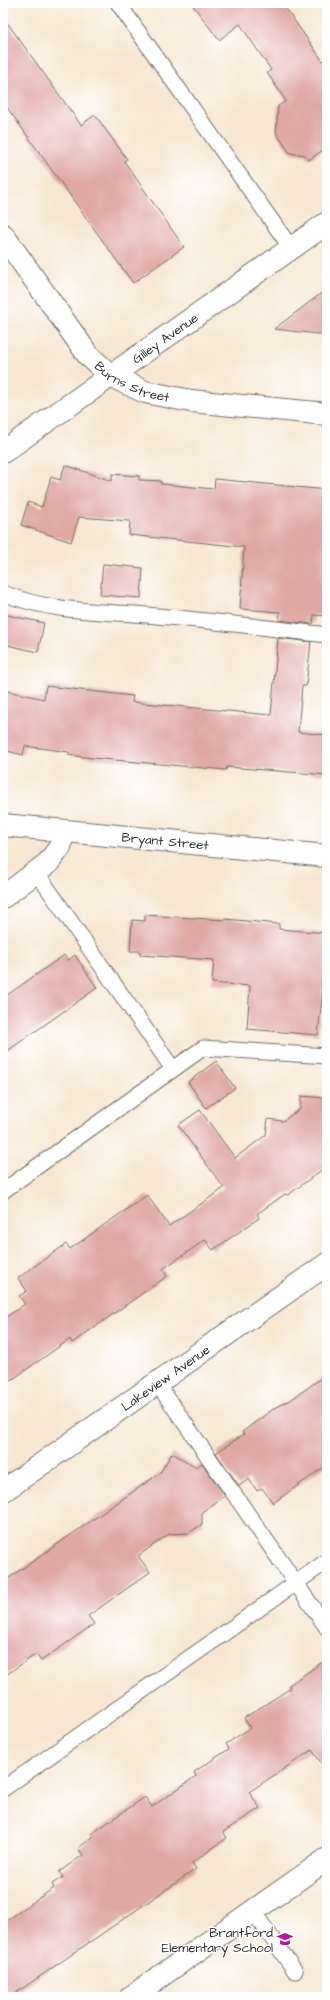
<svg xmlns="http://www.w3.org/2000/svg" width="330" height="2000" font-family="'Architects Daughter',sans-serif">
<rect width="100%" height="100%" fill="#fff"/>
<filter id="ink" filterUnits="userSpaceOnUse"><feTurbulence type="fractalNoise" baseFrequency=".025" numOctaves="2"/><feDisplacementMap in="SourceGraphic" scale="8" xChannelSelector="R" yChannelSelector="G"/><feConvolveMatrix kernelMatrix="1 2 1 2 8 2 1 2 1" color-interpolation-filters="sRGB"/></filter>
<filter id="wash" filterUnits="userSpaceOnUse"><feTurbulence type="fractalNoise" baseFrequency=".012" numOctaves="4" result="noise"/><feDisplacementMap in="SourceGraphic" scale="16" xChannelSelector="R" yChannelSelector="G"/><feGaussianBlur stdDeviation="0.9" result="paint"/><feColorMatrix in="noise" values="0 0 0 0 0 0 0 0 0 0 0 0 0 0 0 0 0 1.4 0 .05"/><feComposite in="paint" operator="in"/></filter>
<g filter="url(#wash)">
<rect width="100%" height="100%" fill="#f7e7d2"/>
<g id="blocks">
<g fill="#dfa8a5">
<polygon points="191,3 282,3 327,67 327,147 309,160 305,155 290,153 276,133 278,106 286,101 267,73 271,70 240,24 219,40"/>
<polygon points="3,17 81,125 95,115 127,159 124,161 184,247 133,283 3,102"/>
<polygon points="327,289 327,335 274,329"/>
<polygon points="65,465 112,481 112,474 139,476 139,480 161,481 161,484 214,489 215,479 327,490 327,616 314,615 313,624 279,620 280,612 240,609 244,547 129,535 130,521 79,517 71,542 21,525 28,502 42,507 51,477 60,480"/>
<polygon points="103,564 143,568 141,598 100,595"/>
<polygon points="3,614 44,623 38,652 3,644"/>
<polygon points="278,638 311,642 306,686 302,686 298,732 327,735 327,775 227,767 226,770 92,758 69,755 69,752 25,746 23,755 3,750 3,690 44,699 46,686 133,696 132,702 271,715"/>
<polygon points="145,915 225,920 225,919 279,924 279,929 327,933 327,988 323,988 318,1035 247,1029 250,986 212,983 214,960 140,955 140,951 130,951 132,920 145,921"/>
<polygon points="64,955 68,960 75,955 97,988 3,1054 3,998"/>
<polygon points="216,1061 235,1088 206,1108 188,1082"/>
<polygon points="301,1096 327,1098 327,1166 288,1195 285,1194 257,1214 259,1218 213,1250 205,1240 163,1269 167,1276 72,1343 70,1339 3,1386 3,1319 25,1304 19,1296 27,1291 18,1278 66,1244 70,1249 147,1195 169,1226 224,1188 178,1125 200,1110 235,1158 266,1135 268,1119 283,1121 300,1109"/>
<polygon points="327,1374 327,1465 273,1503 262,1488 257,1491 249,1479 239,1486 216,1453 244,1434 242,1432 276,1407 292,1399"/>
<polygon points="172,1453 196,1467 202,1463 225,1496 202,1512 202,1524 189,1533 169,1534 138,1556 150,1572 88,1616 94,1624 41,1661 36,1654 3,1677 3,1582 160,1473"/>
<polygon points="327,1659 327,1771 312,1750 249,1792 260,1808 223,1832 227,1838 192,1863 196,1869 10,1997 3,1997 3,1923 54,1888 52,1884 63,1877 59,1872 83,1855 78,1848 93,1837 91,1834 145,1797 152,1807 196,1776 194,1772 229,1749 226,1744 250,1728 244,1718 291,1688 289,1685"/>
</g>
</g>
</g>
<g filter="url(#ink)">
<use href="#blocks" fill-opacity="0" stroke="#726d65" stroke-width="1"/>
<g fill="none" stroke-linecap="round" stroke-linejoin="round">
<defs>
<g id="lane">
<polyline points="118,3 291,248"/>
<path d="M3,593C48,612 98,611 146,615C206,620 267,628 327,635"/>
<polyline points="37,873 173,1069"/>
<polyline points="3,1191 203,1048 327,1056"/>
<polyline points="157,1383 327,1628"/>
<polyline points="3,1789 327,1561"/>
<polyline points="253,1911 295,1971"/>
</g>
<g id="street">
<path id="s1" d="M3,235L88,355L111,376L145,392L191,401L327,414"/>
<path id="s2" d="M3,825L327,856"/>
<polyline points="3,897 48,863 60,847 63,831"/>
<path id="s3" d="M3,1491L327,1264"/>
<polyline points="131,1997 327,1859"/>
</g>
<g id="secondary">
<path id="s4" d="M3,452L327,223"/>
</g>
</defs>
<use href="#lane" stroke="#726d65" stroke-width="17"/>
<use href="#street" stroke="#726d65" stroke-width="24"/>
<use href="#secondary" stroke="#726d65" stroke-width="24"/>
<use href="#lane" stroke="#fff" stroke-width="15"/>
<use href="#street" stroke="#fff" stroke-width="22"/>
<use href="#secondary" stroke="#fff" stroke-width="22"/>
</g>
</g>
<defs>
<symbol id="school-bare" viewBox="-9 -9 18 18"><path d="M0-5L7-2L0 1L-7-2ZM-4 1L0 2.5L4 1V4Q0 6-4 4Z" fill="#b5179e" stroke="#fff" stroke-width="2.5" paint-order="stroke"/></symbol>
</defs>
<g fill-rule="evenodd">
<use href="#school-bare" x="274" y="1928" width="22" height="22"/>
</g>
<g text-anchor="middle" stroke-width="3" stroke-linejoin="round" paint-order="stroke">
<g font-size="13" fill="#2b2b2b" stroke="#fff">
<text dy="5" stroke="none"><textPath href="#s4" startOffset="198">Gilley Avenue</textPath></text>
<text dy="5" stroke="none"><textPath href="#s1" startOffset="200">Burns Street</textPath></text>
<text dy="5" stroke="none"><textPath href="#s2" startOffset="163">Bryant Street</textPath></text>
<text dy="5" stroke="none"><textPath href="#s3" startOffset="198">Lakeview Avenue</textPath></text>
</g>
<g font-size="13" fill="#2b2b2b" stroke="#fff" text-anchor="end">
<text x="273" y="1937">Brantford<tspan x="273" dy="15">Elementary School</tspan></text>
</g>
</g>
<rect width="330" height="2000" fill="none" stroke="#fff" stroke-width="16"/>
</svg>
